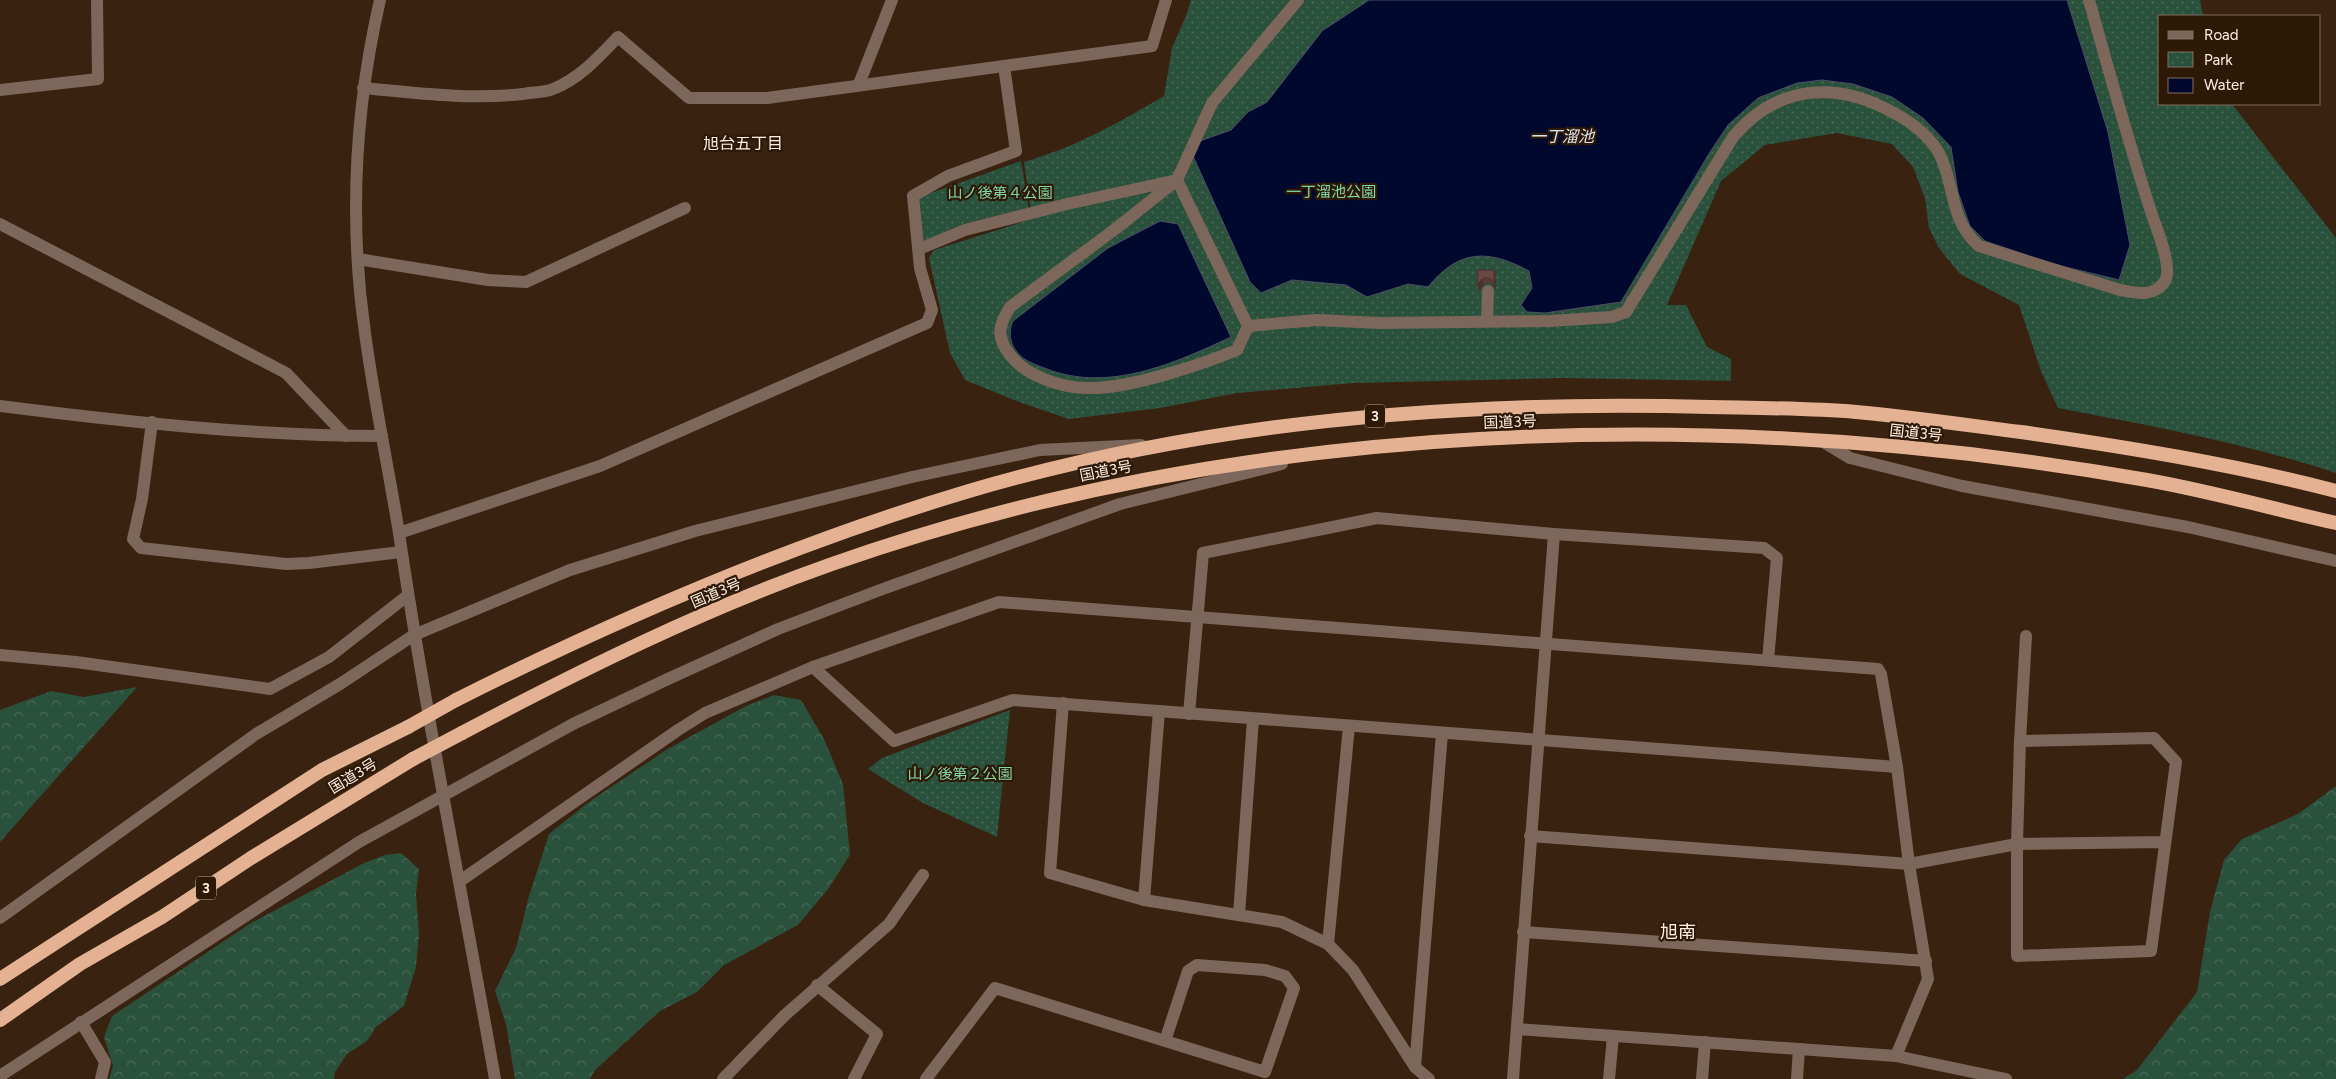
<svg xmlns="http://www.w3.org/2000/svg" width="2336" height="1079" font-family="Figtree,'Noto Sans JP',sans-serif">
<defs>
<pattern id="forest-crowns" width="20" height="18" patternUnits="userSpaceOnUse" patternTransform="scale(1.25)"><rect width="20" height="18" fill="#29513c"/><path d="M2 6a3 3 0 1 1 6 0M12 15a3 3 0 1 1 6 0" fill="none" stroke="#496a58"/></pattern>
<pattern id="park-dots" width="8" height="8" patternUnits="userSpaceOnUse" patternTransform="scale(1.25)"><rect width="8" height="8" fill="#29513c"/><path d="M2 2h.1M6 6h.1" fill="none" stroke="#496a58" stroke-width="1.8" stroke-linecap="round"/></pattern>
</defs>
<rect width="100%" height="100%" fill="#392210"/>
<g fill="url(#forest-crowns)">
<polygon points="137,687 0,842 0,710 51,691 84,697"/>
<polygon points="774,695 801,700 824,739 843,784 850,855 828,889 798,925 724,965 697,992 660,1011 595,1070 590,1079 515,1079 506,1024 495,991 516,948 529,896 549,834 589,802 666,750 746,706"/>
<polygon points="2336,786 2336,1079 2123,1079 2137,1070 2197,992 2210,912 2224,860 2242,839 2298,814"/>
<polygon points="401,853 419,869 416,894 419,934 416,967 404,1006 376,1027 367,1041 347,1054 335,1072 334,1079 109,1079 113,1066 104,1037 112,1016 251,923 364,863 385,855"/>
</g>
<g fill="url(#park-dots)">
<path d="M1191,0H2200L2203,16H2160V104H2232L2336,238V473C2245,443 2152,426 2058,408L2041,371L2019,305L1960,274L1939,248L1929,228L1925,198L1913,167L1892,144L1837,133L1765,145L1721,181L1667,305H1686L1707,347L1731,359V381L1563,378L1353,383L1237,393L1160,408L1069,419L1019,402L965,380L950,353L929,258L934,250L1032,219L1024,162C1078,146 1116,124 1164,96L1172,48L1186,16Z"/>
<polygon points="1021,161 1029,210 922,241 917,198"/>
<polygon points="1010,710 997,837 923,803 868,769 882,758"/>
</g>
<g fill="#00092d" stroke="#4c4e64">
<path d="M1369,0H2067L2108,132L2130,245L2119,280L2053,264L1985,241L1970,226L1958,192L1951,147L1923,118L1892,97L1853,84L1822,80L1797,83L1758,98L1728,125L1710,152L1621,302L1545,313L1527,312L1521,305L1532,288L1529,271C1488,249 1459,249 1428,287L1408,284L1367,297L1346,285L1292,280L1261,293L1250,282L1193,156L1200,141L1231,130L1248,112L1267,102L1322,31Z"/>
<path d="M1160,221L1178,224L1231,337C1175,363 1109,393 1047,369C1039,366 1030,363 1023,358C1011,348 1007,335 1013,321L1108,248Z"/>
</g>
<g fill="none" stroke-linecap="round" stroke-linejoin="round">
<g stroke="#7d675a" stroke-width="12">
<path d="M1177,180L1248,326L1237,350C1200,365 1131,388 1092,388C1064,389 1027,377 1010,355C995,336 999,325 1010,307L1114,230L1177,180L1212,103L1298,0"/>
<polyline points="1487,320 1488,291"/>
<path d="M1248,326L1317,320L1379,323L1550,321L1612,317L1626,312L1733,137C1777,85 1836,80 1894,113C1911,122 1929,136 1939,153C1956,186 1948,218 1979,246L2120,290C2136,293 2154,298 2165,281C2173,268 2157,229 2152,215C2129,144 2109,72 2089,0"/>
</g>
<g stroke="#7d675a" stroke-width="12">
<polyline points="859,84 892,0"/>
<path d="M363,88C416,93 469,100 523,94C532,92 544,93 553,89C579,79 600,56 618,37L689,98H767L1152,46L1166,0"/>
<polyline points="0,90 98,79 97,0"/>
<polyline points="0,224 286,373 346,436"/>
<polyline points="919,249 965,230 1067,204 1177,180"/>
<polyline points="358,259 488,280 526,282 685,208"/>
<path d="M0,406C126,422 255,436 382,436"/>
<polyline points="152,422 142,499 133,539 141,548 286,564 309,563 401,552"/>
<polyline points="1822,441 1850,458 1962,486 2188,527 2336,561"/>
<polyline points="399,533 600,466 927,323 932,310 920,268 913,196 948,176 1016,151 1004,66"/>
<polyline points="0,655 76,662 270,689 329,657 407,596"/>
<polyline points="813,667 894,741 1013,700 1897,767"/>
<polyline points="1063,703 1050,873 1144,900 1282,922 1328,944 1353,970 1415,1067 1429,1079"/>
<polyline points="1189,714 1203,553 1377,518 1554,534 1764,548 1777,558 1768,660"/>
<polyline points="2020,741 2026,636"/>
<polyline points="1530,836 1909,864 2017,844 2017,956 2151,951 2176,762 2154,738 2020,741 2017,844 2165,842"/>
<polyline points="1144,900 1159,711"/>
<polyline points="1239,915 1253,719"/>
<polyline points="0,918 256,734 340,684 414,635 570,570 695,531 912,477 1040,450 1141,445"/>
<polyline points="1523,932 1926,961"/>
<polyline points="1328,944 1349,726"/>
<polyline points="817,985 877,1034 854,1079"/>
<polyline points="81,1022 105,1062 101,1079"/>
<polyline points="1517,1029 1896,1056 2006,1079"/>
<polyline points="1896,1056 1928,979 1909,864"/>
<polyline points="1415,1067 1442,733"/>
<polyline points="0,1076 359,842 573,724 670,678 778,629 880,590 1120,504 1282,464"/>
<polyline points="723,1079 785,1015 889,924 923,875"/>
<polyline points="926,1079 995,988 1265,1072 1294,988 1285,976 1265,970 1197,965 1188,971 1165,1041"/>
<polyline points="1513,1079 1554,534"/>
<polyline points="1609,1079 1613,1036"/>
<polyline points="1702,1079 1705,1042"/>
<polyline points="1797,1079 1799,1049"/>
</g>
<g stroke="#7d675a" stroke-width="12">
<path d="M380,0C355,109 349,222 365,333C374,400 388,466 399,533C426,716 463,897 495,1079"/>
<polyline points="460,881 678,730 705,713 813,667 999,602 1878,669 1881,674 1897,767 1909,864"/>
</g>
<g stroke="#e4b293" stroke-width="14">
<path d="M456,700C621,617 791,544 969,491C1207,421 1463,400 1710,407C1759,408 1808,408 1856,412C1911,417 1966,425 2021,432C2127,447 2232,464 2336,491"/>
<path d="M462,733C581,670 704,609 832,564C1247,418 1716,404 2147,480C2210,491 2273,509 2336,523"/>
<polyline points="0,979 322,770 408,727"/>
<polyline points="0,1020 80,964 162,917 251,858 413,759"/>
</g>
<g stroke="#e4b293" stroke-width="14">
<polyline points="408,727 456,700"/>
<polyline points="413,759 462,733"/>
</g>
</g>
<polygon fill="#593d3b" points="1478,270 1494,270 1496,275 1496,290 1493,284 1488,283 1484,284 1479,291"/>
<g fill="#493230">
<polygon points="1494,270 1496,275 1496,290 1494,285"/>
<polygon points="1482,279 1484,284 1479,291 1477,285"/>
</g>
<polygon fill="#684745" stroke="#493230" points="1478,270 1494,270 1494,285 1491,279 1486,278 1482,279 1477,285"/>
<g text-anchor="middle" stroke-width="4.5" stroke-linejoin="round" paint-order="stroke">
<g fill="#2e1806" stroke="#c0aea1" stroke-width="1">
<rect x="1365" y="404.5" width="20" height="23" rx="4"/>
<rect x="196" y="876.5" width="20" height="23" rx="4"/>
</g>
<g font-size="14" font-weight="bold" fill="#ffefe4">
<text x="1375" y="421">3</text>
<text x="206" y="893">3</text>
</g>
<g font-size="15" fill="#7fd6a7" stroke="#2e1806">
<text x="1331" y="197">一丁溜池公園</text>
<text x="1000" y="198">山ノ後第４公園</text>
<text x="960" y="779">山ノ後第２公園</text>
</g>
<g font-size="15" fill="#ffefe4" stroke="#2e1806">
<text transform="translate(1510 422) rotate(-2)" y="5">国道3号</text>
<text transform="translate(1916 433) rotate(6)" y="5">国道3号</text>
<text transform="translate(1106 471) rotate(-11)" y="5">国道3号</text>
<text transform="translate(716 593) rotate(-23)" y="5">国道3号</text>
<text transform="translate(353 776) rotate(-31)" y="5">国道3号</text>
</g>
<g font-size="16" font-style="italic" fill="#dbe4f2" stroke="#2e1806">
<text x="1562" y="142">一丁溜池</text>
</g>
<g font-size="16" fill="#ffefe4" stroke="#2e1806">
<text x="743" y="149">旭台五丁目</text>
</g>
<g font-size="18" fill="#ffefe4" stroke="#2e1806">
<text x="1678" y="938">旭南</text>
</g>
</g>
<rect x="2158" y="15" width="162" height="90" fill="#2e1806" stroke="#826e5f"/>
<rect x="2168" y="31" width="25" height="8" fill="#7d675a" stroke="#826e5f"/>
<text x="2204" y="40" font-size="15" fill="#ffefe4">Road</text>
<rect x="2168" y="52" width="25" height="15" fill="url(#park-dots)" stroke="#826e5f"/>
<text x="2204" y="65" font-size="15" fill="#ffefe4">Park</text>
<rect x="2168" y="78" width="25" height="15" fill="#00092d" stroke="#826e5f"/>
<text x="2204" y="90" font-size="15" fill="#ffefe4">Water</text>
</svg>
